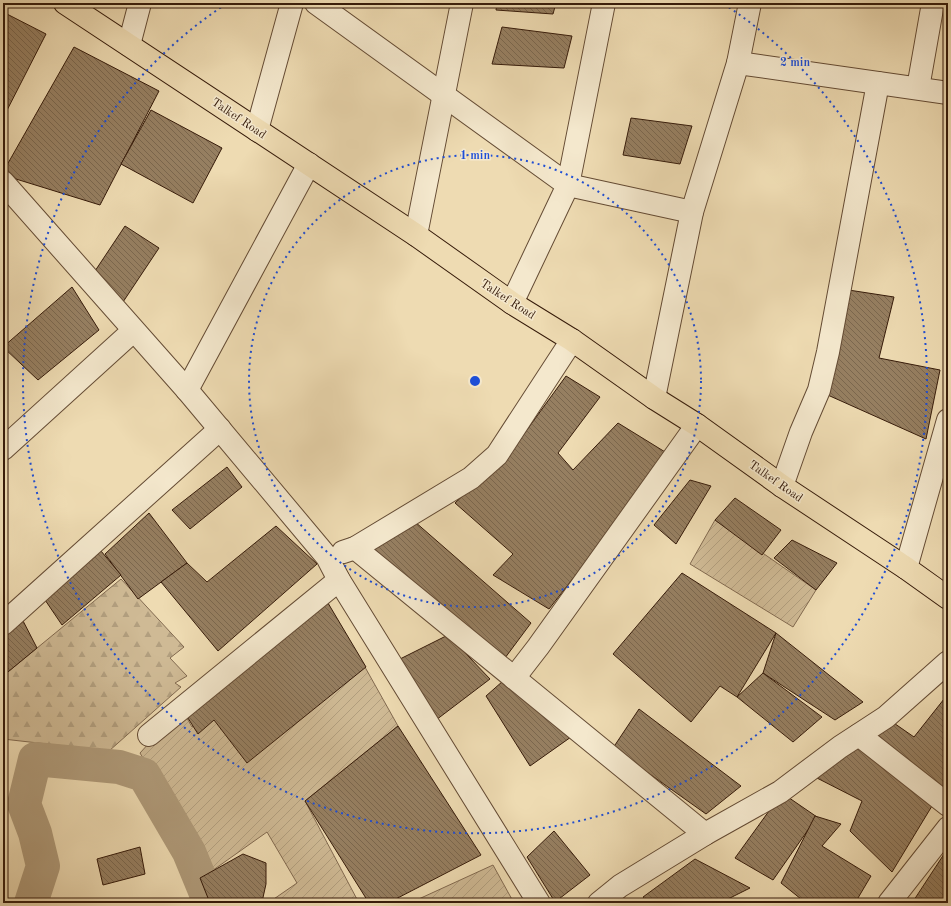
<svg xmlns="http://www.w3.org/2000/svg" width="951" height="906" font-family="'Old Standard TT',serif">
<defs>
<pattern id="forest-firs" width="22" height="20" patternUnits="userSpaceOnUse"><rect width="22" height="20" fill="#cfba95"/><path d="M5 1l3.5 6h-7zM16 11l3.5 6h-7z" fill="#b29f7f"/></pattern>
<pattern id="garden-furrows" width="10" height="10" patternUnits="userSpaceOnUse"><rect width="10" height="10" fill="#cfba95"/><path d="M-1 1l2-2M0 10L10 0M9 11l2-2" fill="none" stroke="#b29f7f"/></pattern>
<pattern id="building-back-hatch" width="6" height="6" patternUnits="userSpaceOnUse"><rect width="6" height="6" fill="#967f61"/><path d="M-1 5l2 2M0 0l6 6M5-1l2 2" fill="none" stroke="#7b674e"/></pattern>
</defs>
<rect width="100%" height="100%" fill="#eedbb2"/>
<filter id="stains"><feTurbulence type="fractalNoise" baseFrequency=".005" numOctaves="4"/><feColorMatrix values="0 0 0 0 .2 0 0 0 0 .09 0 0 0 0 .02 0 0 0 .5 -.17"/></filter>
<radialGradient id="worn" r=".72"><stop offset=".6" stop-color="#630" stop-opacity="0"/><stop offset="1" stop-color="#630" stop-opacity=".3"/></radialGradient>
<polygon fill="url(#forest-firs)" stroke="#826a50" points="121,579 184,647 170,658 187,676 175,683 181,687 109,751 3,739 3,676"/>
<g fill="url(#garden-furrows)" stroke="#826a50">
<polygon points="715,520 816,590 793,627 690,564"/>
<polygon points="361,660 398,726 305,801 359,903 268,903 297,883 267,832 209,873 140,753 181,708 192,727 209,713"/>
<polygon points="493,865 514,903 410,903"/>
</g>
<g fill="none" stroke-linecap="round" stroke-linejoin="round">
<polyline stroke="#af9a79" stroke-width="34" points="31,903 43,866 35,833 24,804 35,759 119,767 144,775 189,852 210,903"/>
</g>
<g fill="url(#building-back-hatch)" stroke="#361b0a">
<polygon points="497,3 556,3 553,14 496,10"/>
<polygon points="3,12 46,34 3,118"/>
<polygon points="502,27 572,36 564,68 492,64"/>
<polygon points="74,47 159,91 100,205 3,175 3,172"/>
<polygon points="151,110 222,148 193,203 121,164"/>
<polygon points="631,118 692,126 680,164 623,155"/>
<polygon points="125,226 159,248 119,308 91,277"/>
<polygon points="72,287 99,330 38,380 3,347"/>
<polygon points="842,289 894,297 879,358 940,370 926,439 821,392"/>
<polygon points="566,376 600,397 558,453 573,470 618,423 670,455 549,609 493,575 513,554 455,503 513,449"/>
<polygon points="227,467 242,487 190,529 172,510"/>
<polygon points="690,480 711,486 676,544 654,525"/>
<polygon points="735,498 781,530 762,555 715,520"/>
<polygon points="149,513 187,563 138,599 105,554"/>
<polygon points="414,521 531,623 502,662 365,550"/>
<polygon points="276,526 317,564 218,651 161,582 187,563 207,582"/>
<polygon points="792,540 837,563 816,590 774,558"/>
<polygon points="96,545 121,575 62,625 41,594"/>
<polygon points="682,573 776,633 737,697 720,686 691,722 613,654"/>
<polygon points="325,598 366,667 247,763 214,720 198,734 186,715"/>
<polygon points="20,615 37,648 3,676 3,629"/>
<polygon points="776,633 863,702 835,720 763,673"/>
<polygon points="448,635 490,679 436,720 398,660"/>
<polygon points="763,673 822,717 793,742 737,697"/>
<polygon points="503,681 571,737 530,766 486,696"/>
<polygon points="948,694 948,794 869,738 888,719 914,737"/>
<polygon points="639,709 741,786 706,814 613,748"/>
<polygon points="398,726 481,855 388,903 369,903 305,801"/>
<polygon points="864,743 932,806 892,872 850,831 862,801 815,777"/>
<polygon points="782,793 817,817 773,880 735,858"/>
<polygon points="815,816 841,824 822,846 871,876 855,903 806,903 781,883"/>
<polygon points="554,831 590,875 555,902 527,857"/>
<polygon points="140,847 145,874 103,885 97,859"/>
<polygon points="948,848 948,903 912,903"/>
<polygon points="243,854 266,863 266,884 262,902 210,903 200,878"/>
<polygon points="695,859 750,888 720,903 648,903 643,897"/>
<polygon points="159,899 161,903 145,903"/>
</g>
<g fill="none" stroke-linecap="round" stroke-linejoin="round">
<defs>
<g id="street">
<polyline points="316,3 568,185 692,212"/>
<polyline points="129,45 140,3"/>
<polyline points="738,63 948,93"/>
<polyline points="918,88 933,3"/>
<polyline points="257,130 292,3"/>
<polyline points="3,182 187,390 327,557 339,580 539,903"/>
<polyline points="416,235 462,3"/>
<polyline points="512,303 568,185 604,3"/>
<polyline points="187,390 309,164"/>
<polyline points="654,398 692,212 738,63 750,3"/>
<polyline points="3,449 133,331"/>
<polyline points="782,486 801,432 819,390 828,352 878,83"/>
<polyline points="355,548 705,834"/>
<polyline points="343,552 355,548 471,478 497,455 572,340"/>
<polyline points="906,568 948,420"/>
<polyline points="3,624 220,429"/>
<polyline points="514,678 538,647 697,425"/>
<polyline points="149,735 339,580"/>
<polyline points="859,735 948,805"/>
<polyline points="599,903 620,886 705,834 780,792 840,747 886,717 948,662"/>
<polyline points="889,903 948,828"/>
</g>
<polyline id="primary" points="65,3 416,235 512,303 572,340 654,398 697,425 782,486 906,568 948,598"/>
</defs>
<use href="#street" stroke="#644b34" stroke-width="24"/>
<use href="#primary" stroke="#361b0a" stroke-width="24"/>
<use href="#street" stroke="#f4e8cd" stroke-width="22"/>
<use href="#primary" stroke="#eedbb2" stroke-width="22"/>
</g>
<g fill="none" stroke="#1d4ed8" stroke-width="2" stroke-dasharray="2 4">
<circle cx="475" cy="381" r="226"/>
<path d="M724 4A452 452 0 1 1 226 4"/>
</g>
<g text-anchor="middle" stroke-width="3" stroke-linejoin="round" paint-order="stroke">
<g font-size="12" fill="#361b0a" stroke="#f4e8cd">
<text transform="translate(239 118) rotate(34)" y="4">Talkef Road</text>
<text transform="translate(508 299) rotate(33)" y="4">Talkef Road</text>
<text transform="translate(776 481) rotate(35)" y="4">Talkef Road</text>
</g>
</g>
<circle cx="475" cy="381" r="6" fill="#1d4ed8" stroke="#f4e8cd" stroke-width="2"/>
<g font-size="12" text-anchor="middle" font-weight="bold" fill="#1d4ed8" stroke="#f4e8cd" stroke-width="3" stroke-linejoin="round" paint-order="stroke">
<text x="795" y="66">2 min</text>
<text x="475" y="159">1 min</text>
</g>
<rect width="951" height="906" fill="none" stroke="#eedbb2" stroke-width="16"/>
<rect x="4" y="4" width="943" height="898" fill="none" stroke="#361b0a" stroke-width="2"/>
<rect x="8" y="8" width="935" height="890" fill="none" stroke="#361b0a"/>
<rect width="100%" height="100%" filter="url(#stains)"/>
<rect width="100%" height="100%" fill="url(#worn)"/>
</svg>
